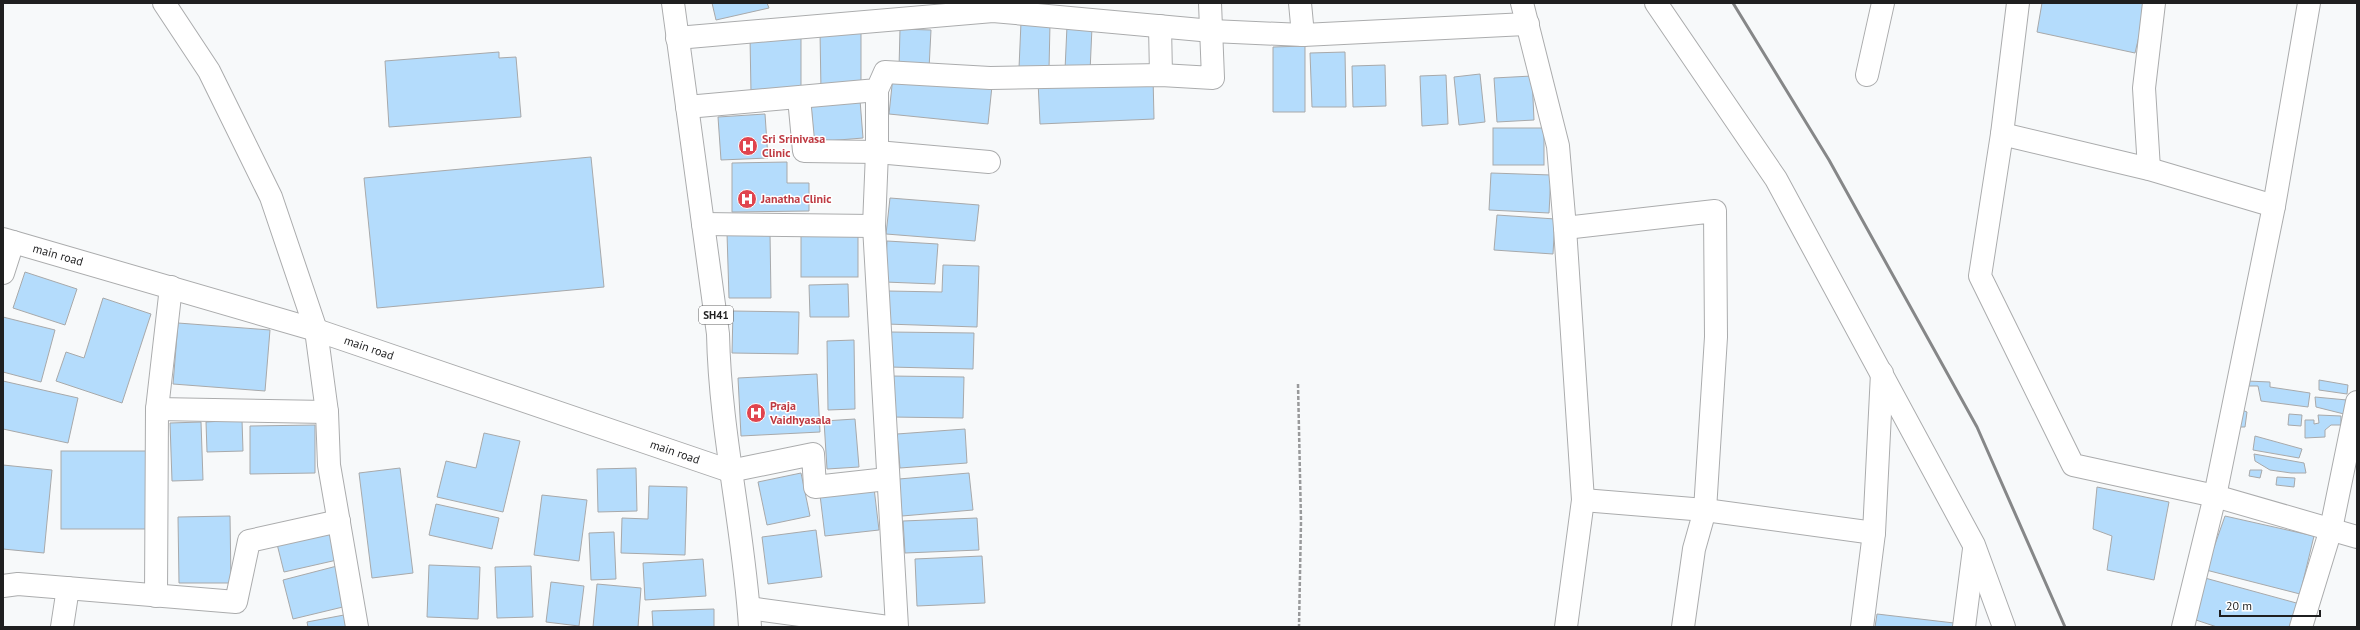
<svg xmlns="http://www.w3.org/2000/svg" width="2360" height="630" font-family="'PT Sans',sans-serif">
<rect width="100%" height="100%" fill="#f7f9fa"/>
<g fill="#b4dcfc" stroke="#a8a9aa">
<polygon points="712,3 767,3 769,8 716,20"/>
<polygon points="2042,3 2147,3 2135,53 2037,32"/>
<polygon points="1021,22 1050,24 1049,69 1019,68"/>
<polygon points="1067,26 1092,27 1090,72 1065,70"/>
<polygon points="900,29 931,30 929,69 899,68"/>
<polygon points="820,32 861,32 861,91 821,91"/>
<polygon points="801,36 801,93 751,93 750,37"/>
<polygon points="1305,46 1305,112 1273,112 1273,47"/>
<polygon points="499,52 499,58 516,57 521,117 389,127 385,61"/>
<polygon points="1345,52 1346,107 1312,107 1310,53"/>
<polygon points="1385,65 1386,106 1353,107 1352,66"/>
<polygon points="1480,74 1485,122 1459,125 1454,77"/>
<polygon points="1446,75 1448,124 1422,126 1420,76"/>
<polygon points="893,76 992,86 988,124 889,114"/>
<polygon points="1153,76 1154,119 1040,124 1038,81"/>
<polygon points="1532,76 1534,120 1497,122 1494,78"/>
<polygon points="860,100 863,138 814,142 811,104"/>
<polygon points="765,114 768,158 721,160 718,117"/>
<rect x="1493" y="128" width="51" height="37"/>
<polygon points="591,157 604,287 377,308 364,178"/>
<polygon points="787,162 787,183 809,183 809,211 732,212 732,163"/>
<polygon points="1491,173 1551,175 1549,213 1489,210"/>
<polygon points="890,198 979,205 975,241 886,234"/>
<polygon points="1497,215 1555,219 1553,254 1494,250"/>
<polygon points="727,233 770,233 771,298 729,298"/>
<rect x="801" y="233" width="57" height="44"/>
<polygon points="887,241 938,244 935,284 885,282"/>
<polygon points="943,265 979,266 977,327 886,324 888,291 942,292"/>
<polygon points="25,272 77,289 65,325 13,308"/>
<polygon points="848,284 849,317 810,317 809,285"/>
<polygon points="103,298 151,314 122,403 56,381 66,352 84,358"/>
<polygon points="733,311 799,312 798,354 732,353"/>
<polygon points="3,317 55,330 41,382 3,372"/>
<polygon points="178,323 270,330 265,391 173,384"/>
<polygon points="890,332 974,333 973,369 889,367"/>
<polygon points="854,340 855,409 828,410 827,341"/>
<polygon points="817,374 820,432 741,436 738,378"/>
<polygon points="891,376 964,377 963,418 891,417"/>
<polygon points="2319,380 2348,385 2347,394 2319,390"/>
<polygon points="3,381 78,398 68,443 3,429"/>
<polygon points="2247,381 2270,382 2270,387 2310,393 2308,407 2261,401 2258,386 2247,386"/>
<polygon points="2315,397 2347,400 2344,414 2316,407"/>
<polygon points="2242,410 2247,412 2245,427 2238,427"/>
<polygon points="2289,414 2302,415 2301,426 2288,425"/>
<polygon points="2318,415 2341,416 2341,425 2331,425 2325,430 2325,437 2305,438 2305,420 2314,420 2314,424 2319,423"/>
<polygon points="855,419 859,467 827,469 824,421"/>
<polygon points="242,420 243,451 207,452 206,422"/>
<polygon points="201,422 203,480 172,481 170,423"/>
<polygon points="315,425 315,473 250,474 250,426"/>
<polygon points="965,429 967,463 900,468 897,434"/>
<polygon points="484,433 520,441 503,512 437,497 446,461 476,468"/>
<polygon points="2255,436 2302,449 2299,458 2253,450"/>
<rect x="61" y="451" width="86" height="78"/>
<polygon points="2254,454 2304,463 2306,473 2291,473 2270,470 2255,461"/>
<polygon points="3,465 52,470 44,553 3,549"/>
<polygon points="400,468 413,573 372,578 359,473"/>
<polygon points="636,468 637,511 598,512 597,469"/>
<polygon points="2250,470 2262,470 2260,478 2249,476"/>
<polygon points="801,473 810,516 767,525 758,482"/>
<polygon points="969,473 973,510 902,516 899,479"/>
<polygon points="2277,477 2295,478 2294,487 2276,485"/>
<polygon points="649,486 687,487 685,555 621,553 622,518 648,519"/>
<polygon points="2097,487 2169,502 2154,580 2107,570 2112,536 2093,529"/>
<polygon points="874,488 879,530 825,536 820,495"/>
<polygon points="542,495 587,500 579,561 534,555"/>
<polygon points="436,504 499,518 492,549 429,535"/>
<polygon points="230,516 231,583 179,583 178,517"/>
<polygon points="2225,516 2314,536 2300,594 2206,570"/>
<polygon points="977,518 979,550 905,553 903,521"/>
<polygon points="816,530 822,577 768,584 762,537"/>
<polygon points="330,532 337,560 284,572 277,544"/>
<polygon points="614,532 616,579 591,580 589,533"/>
<polygon points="982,556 985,603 917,606 915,559"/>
<polygon points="703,559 706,596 645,600 643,563"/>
<polygon points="429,565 480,567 478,619 427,617"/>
<polygon points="337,566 347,606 293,619 283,580"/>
<polygon points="531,566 533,617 497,618 495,567"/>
<polygon points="2205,578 2300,604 2294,627 2217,627 2196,620"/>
<polygon points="551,582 584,586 579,626 546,622"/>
<polygon points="597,584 641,588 638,627 593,627"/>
<polygon points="714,609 714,627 653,627 652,611"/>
<polygon points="1877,614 1954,623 1954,627 1875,627"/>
<polygon points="344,615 346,627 308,627 307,622"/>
</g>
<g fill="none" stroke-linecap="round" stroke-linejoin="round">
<defs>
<g id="minor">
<polyline points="164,3 209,71 271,197 316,330 327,412 329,465 357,627"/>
<polyline points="1300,3 1303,35"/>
<polyline points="1522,3 1558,146 1565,228 1583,500 1566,627"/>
<polyline points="1656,3 1776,179 1974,545 2004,627"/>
<polyline points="2018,3 2002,134 1980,276 2073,465 2215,496 2357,537"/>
<polyline points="1160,26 1161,75"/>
<polyline points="677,38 993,11 1212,31 1303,35 1528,24"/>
<polyline points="1867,75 1883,3"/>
<polyline points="877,90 877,152 874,226 897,627"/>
<polyline points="799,98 804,151 877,152 989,162"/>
<polyline points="687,107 877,90 885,72 990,78 1161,75 1213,78 1210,3"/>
<polyline points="2002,134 2149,169 2274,206"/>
<polyline points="2149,169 2144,88 2154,3"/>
<polyline points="703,224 874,226"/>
<polyline points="1565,228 1715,211 1716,337 1705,510 1694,549 1683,627"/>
<polyline points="3,239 316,330 730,471 813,454 815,487 887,479"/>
<polyline points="3,273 13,242"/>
<polyline points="157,409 327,412"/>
<polyline points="1583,500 1705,510 1874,533"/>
<polyline points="3,586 18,584 236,602 249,541 339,521"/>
<polyline points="156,596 157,409 171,287"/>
<polyline points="749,608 888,627"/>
<polyline points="62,627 68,588"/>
<polyline points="1862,627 1874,533 1882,373"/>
<polyline points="1964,627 1974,549"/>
<polyline points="2183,627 2215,496 2274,206 2309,3"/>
<polyline points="2301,627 2331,529 2357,402"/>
</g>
<path id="major" d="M673,3L718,334C720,433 744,529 750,627"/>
</defs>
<use href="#minor" stroke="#abacad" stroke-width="24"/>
<use href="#major" stroke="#abacad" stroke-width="24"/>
<polyline stroke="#999a9b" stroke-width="2.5" stroke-dasharray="4 2" stroke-linecap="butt" points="1298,384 1301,521 1299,627"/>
<use href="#minor" stroke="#fff" stroke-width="22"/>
<use href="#major" stroke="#fff" stroke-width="22"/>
<polyline stroke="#868788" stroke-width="3" points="1733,3 1829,160 1977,427 2065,627"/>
</g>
<defs>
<symbol id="hospital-disc" viewBox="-11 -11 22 22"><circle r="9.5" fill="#e0444e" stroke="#fff"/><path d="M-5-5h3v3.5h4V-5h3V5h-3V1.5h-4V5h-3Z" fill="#fff"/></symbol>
</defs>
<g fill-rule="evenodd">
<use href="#hospital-disc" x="737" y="135" width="22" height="22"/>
<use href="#hospital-disc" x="736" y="188" width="22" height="22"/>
<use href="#hospital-disc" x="745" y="402" width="22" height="22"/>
</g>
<g text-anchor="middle" stroke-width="3" stroke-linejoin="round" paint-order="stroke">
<rect fill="#fff" stroke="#626263" stroke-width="1" x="699" y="306" width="34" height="18" rx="3"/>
<g font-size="11" font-weight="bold" fill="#1f1f20">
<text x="716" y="319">SH41</text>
</g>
<g font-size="12" font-weight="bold" fill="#be3a42" stroke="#fff" text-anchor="start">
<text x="762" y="143">Sri Srinivasa<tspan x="762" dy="14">Clinic</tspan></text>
<text x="761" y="203">Janatha Clinic</text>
<text x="770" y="410">Praja<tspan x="770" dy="14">Vaidhyasala</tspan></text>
</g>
<g font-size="12" fill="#1f1f20" stroke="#fff">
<text transform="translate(58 255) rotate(16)" y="4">main road</text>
<text transform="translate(369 348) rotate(19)" y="4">main road</text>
<text transform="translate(675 452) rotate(19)" y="4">main road</text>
</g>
</g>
<rect width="2360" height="630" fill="none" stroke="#1f1f20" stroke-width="8"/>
<path d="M2220 610v6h100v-6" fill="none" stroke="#1f1f20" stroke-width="2"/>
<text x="2226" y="610" font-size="12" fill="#1f1f20" stroke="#ffffff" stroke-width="3" paint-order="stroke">20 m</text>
</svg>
